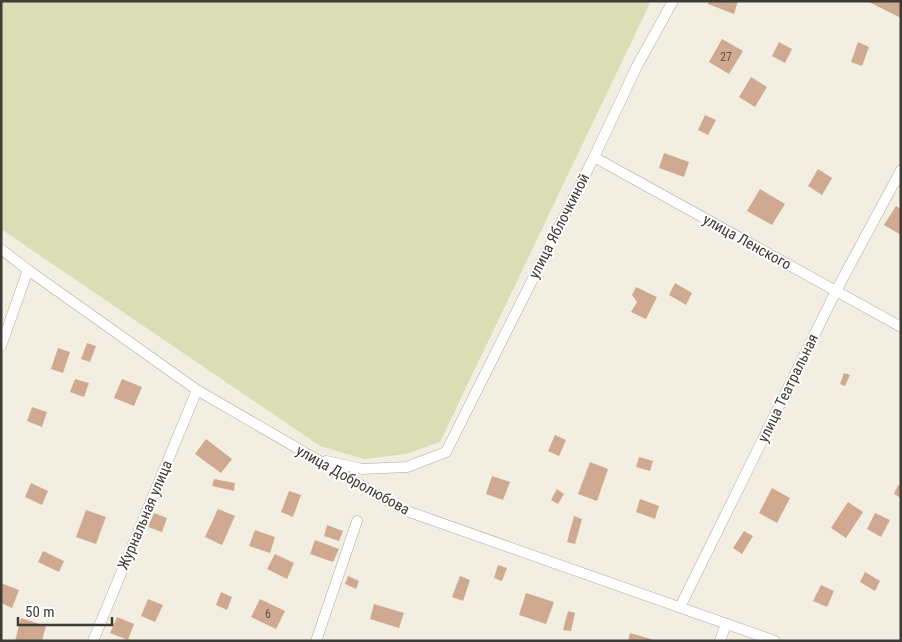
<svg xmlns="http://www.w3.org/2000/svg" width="902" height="642" font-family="'Roboto Condensed',sans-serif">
<rect width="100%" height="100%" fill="#f3eee2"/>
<polygon fill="#dadeb5" points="1,1 651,1 440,442 406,454 364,459 320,446 1,229"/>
<g fill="#cfaa91">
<polygon points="709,1 738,1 734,14 708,4"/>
<polygon points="867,1 901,1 901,18"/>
<polygon points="722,39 743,51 729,74 709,62"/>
<polygon points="779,42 792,49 785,63 772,56"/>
<polygon points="858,42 869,47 862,66 851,62"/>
<polygon points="751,77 767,87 755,107 739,97"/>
<polygon points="705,115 716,120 708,135 698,130"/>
<polygon points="664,153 689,162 684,177 659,168"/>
<polygon points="818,169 832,178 822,195 808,186"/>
<polygon points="760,189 785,204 772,225 747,211"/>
<polygon points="896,206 901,209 901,235 884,225"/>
<polygon points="675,283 692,293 686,305 669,295"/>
<polygon points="636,287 657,297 646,319 631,312 637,302 632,295"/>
<polygon points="87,343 96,346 90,362 81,359"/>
<polygon points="58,348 70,352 63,373 51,369"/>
<polygon points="844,373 850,375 845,386 840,384"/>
<polygon points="75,379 89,383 84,397 70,392"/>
<polygon points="122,379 142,387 134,406 114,398"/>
<polygon points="32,407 47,412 42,427 27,421"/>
<polygon points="555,435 566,440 559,456 548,451"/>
<polygon points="206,439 232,459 221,473 195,454"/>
<polygon points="639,457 653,461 650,471 636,467"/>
<polygon points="590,462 608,469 597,501 578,494"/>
<polygon points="492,476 510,482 503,500 486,494"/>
<polygon points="214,479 235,483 234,491 212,486"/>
<polygon points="31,483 48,491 42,505 25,497"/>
<polygon points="898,485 901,486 901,498 894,494"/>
<polygon points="772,488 790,498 777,523 759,513"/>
<polygon points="557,489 564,494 558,504 551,500"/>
<polygon points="289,491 301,495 293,517 281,512"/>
<polygon points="640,499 659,506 655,519 636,512"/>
<polygon points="848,502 863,512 846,538 831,528"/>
<polygon points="218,509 235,516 222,545 205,537"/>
<polygon points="86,510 106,517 96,544 76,537"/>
<polygon points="154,513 167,518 162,532 148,527"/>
<polygon points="875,513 890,520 881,537 867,529"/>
<polygon points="574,516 582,519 575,544 567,542"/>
<polygon points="327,525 343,531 339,541 324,536"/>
<polygon points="255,530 275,537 270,553 249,546"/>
<polygon points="744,531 753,536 742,554 733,548"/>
<polygon points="315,540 339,549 333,562 310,554"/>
<polygon points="43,551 64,561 59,572 38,562"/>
<polygon points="275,554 294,563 287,579 267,569"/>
<polygon points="498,565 507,568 502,581 494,578"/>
<polygon points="865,572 880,581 875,591 860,582"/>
<polygon points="348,576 359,581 356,589 345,584"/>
<polygon points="460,576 470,580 463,601 452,597"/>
<polygon points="1,583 19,590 12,608 1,603"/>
<polygon points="821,585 834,591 827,607 813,601"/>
<polygon points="221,592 232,597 227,610 216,605"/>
<polygon points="526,593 554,602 546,624 519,615"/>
<polygon points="148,599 163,605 155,622 141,616"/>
<polygon points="260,599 285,611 276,629 251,617"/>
<polygon points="374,604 404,613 399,628 370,619"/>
<polygon points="568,611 575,613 571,631 563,630"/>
<polygon points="117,617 134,624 128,640 110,633"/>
<polygon points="21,618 46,626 42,641 15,641"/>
<polygon points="630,633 654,640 654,641 628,641"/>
</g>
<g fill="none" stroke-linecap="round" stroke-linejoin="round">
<defs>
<g id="minor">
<polyline points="594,157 901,327"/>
<polyline points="1,249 28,270 197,390 404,510 775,641"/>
<polyline points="1,346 28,270"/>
<polyline points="326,461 362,469 407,467 446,452 594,157 637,66 673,1"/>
<polyline points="680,607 836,291 901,170"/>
<polyline points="93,641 197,390"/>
<polyline points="316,641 357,521"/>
<polyline points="720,641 726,624"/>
</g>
</defs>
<use href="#minor" stroke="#ada89d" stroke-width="11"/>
<use href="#minor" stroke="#fff" stroke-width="10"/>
</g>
<g text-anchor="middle" stroke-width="4" stroke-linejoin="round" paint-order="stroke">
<g font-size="12" fill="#62574d">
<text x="726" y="61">27</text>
<text x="268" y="618">6</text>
</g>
<g font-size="15" fill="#3d3b36" stroke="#fff">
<text transform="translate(559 226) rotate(-63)" y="5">улица Яблочкиной</text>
<text transform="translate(747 242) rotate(29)" y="5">улица Ленского</text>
<text transform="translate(788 388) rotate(-64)" y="5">улица Театральная</text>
<text transform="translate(353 480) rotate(29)" y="5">улица Добролюбова</text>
<text transform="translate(145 515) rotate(-67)" y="5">Журнальная улица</text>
</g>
</g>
<rect width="902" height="642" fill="none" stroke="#3d3b36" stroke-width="5"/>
<path d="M18 617v8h94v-8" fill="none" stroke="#3d3b36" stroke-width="2.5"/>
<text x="25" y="617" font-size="15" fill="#3d3b36" stroke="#ffffff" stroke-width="4" paint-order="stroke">50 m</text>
</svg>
